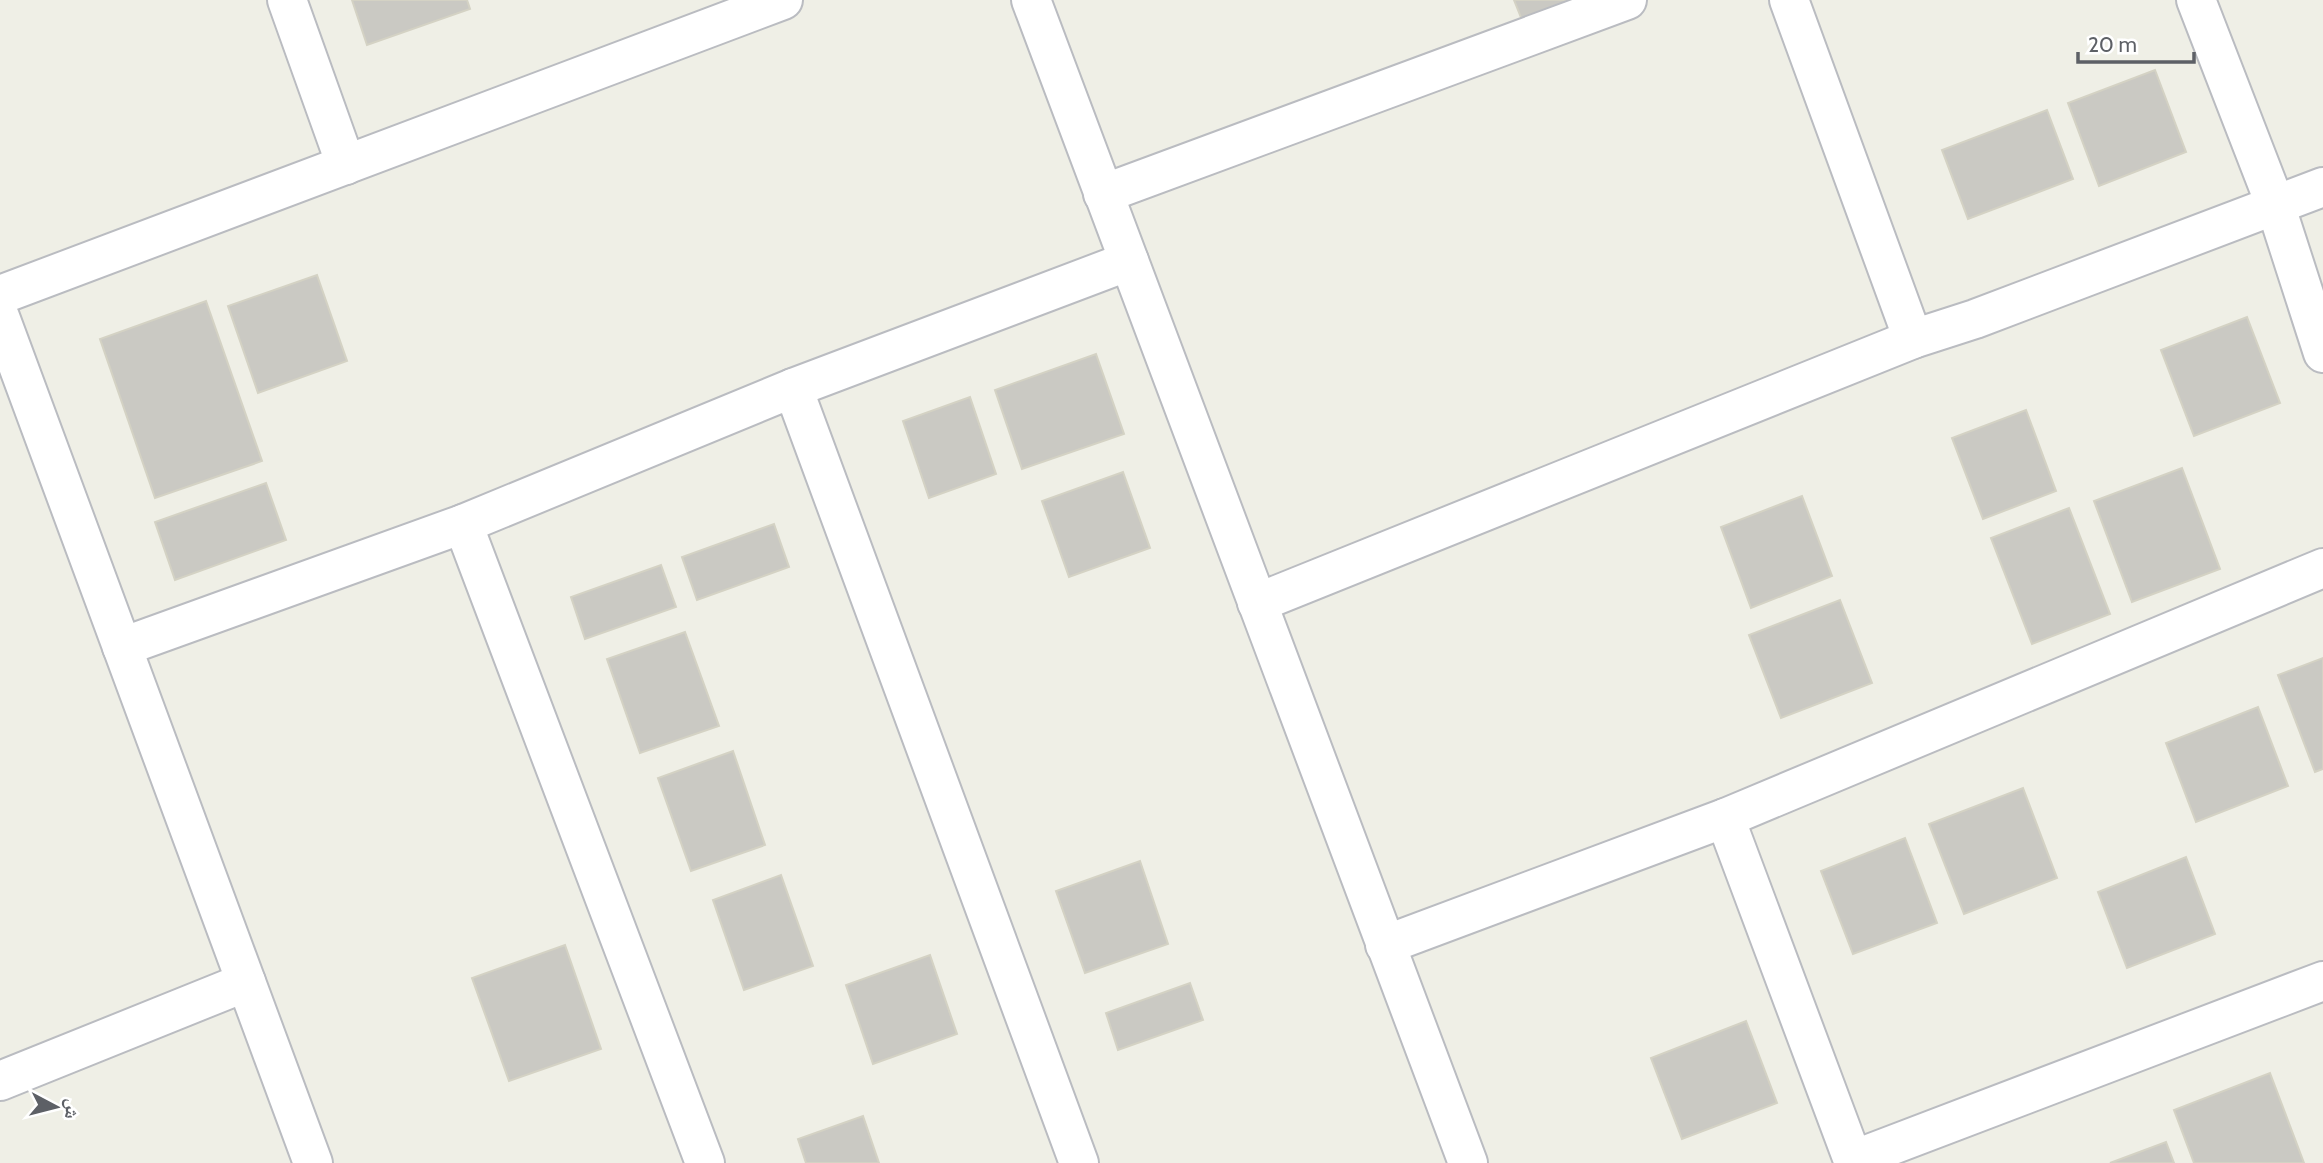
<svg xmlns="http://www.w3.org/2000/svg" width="2323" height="1163" font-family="Cabin,'Noto Naskh Arabic',sans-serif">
<rect width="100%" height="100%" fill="#efefe6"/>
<g fill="#cac9c3" stroke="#d4d2c4" stroke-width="2">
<polygon points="352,0 467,0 470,9 367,45"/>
<polygon points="1514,0 1573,0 1522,20"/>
<polygon points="2155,70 2186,152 2099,186 2068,103"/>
<polygon points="2047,110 2073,179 1968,219 1942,150"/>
<polygon points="317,275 347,361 258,393 228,306"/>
<polygon points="206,301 262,461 155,498 100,339"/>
<polygon points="2247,317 2280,403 2194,436 2161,350"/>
<polygon points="1096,354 1124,434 1022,469 995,390"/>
<polygon points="970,397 996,474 929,498 903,421"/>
<polygon points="2026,410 2056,491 1983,519 1952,438"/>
<polygon points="2182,468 2220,569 2132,602 2094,501"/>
<polygon points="1123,472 1150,548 1069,577 1042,501"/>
<polygon points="266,483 286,540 175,580 155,522"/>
<polygon points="1802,496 1832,576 1751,608 1721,527"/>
<polygon points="2069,508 2110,614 2032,644 1991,538"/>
<polygon points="774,524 789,567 697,600 682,557"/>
<polygon points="661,565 676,607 585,639 571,597"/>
<polygon points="1840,600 1872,683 1781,718 1749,635"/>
<polygon points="685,632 719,726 640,753 607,659"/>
<polygon points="2323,658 2323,769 2315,772 2278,675"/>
<polygon points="2258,707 2288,786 2196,822 2166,743"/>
<polygon points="733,751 765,845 691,871 658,778"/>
<polygon points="2023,788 2057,878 1964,914 1929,824"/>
<polygon points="1905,838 1937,923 1853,954 1821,871"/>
<polygon points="2186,857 2215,934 2127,968 2098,892"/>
<polygon points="1140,861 1168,944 1085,973 1056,891"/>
<polygon points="781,875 813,966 744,990 713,900"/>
<polygon points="565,945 601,1049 509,1081 472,978"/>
<polygon points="930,955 957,1034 873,1064 846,985"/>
<polygon points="1190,983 1203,1020 1118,1050 1106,1013"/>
<polygon points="1746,1021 1777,1103 1682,1139 1651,1058"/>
<polygon points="2270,1073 2304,1163 2194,1163 2174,1110"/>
<polygon points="863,1116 879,1163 806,1163 798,1139"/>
<polygon points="2166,1142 2174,1163 2110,1163"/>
</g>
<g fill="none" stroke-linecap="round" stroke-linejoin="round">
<defs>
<g id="minor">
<polyline points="287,0 346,165"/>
<polyline points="1031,0 1468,1163"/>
<polyline points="1789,0 1913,339 1975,319 2323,187"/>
<polyline points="2196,0 2275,204 2323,353"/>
<polyline points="1103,194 1627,0"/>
<polyline points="0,295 783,0"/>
<polyline points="0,317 313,1163"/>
<polyline points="793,388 1129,261"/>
<polyline points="463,524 705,1163"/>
<polyline points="1257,603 1913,339"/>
<polyline points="122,647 463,524 793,388 1079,1163"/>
<polyline points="1385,945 1725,818"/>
<polyline points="0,1081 246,982"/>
<polyline points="1853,1160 2323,981"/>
<polyline points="1854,1163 1725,818 2323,568"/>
</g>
</defs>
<use href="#minor" stroke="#babcc1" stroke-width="42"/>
<use href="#minor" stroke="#fff" stroke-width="38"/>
</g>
<g transform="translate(56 1107) rotate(97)" stroke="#ffffff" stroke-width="5" paint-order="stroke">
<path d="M0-5L12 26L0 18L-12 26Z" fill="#5d6066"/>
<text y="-10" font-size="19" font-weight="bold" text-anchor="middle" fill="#5d6066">ش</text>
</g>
<path d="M2078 52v10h116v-10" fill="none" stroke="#5d6066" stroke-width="3.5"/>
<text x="2088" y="52" font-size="21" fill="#5d6066" stroke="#ffffff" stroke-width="5" paint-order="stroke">20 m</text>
</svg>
